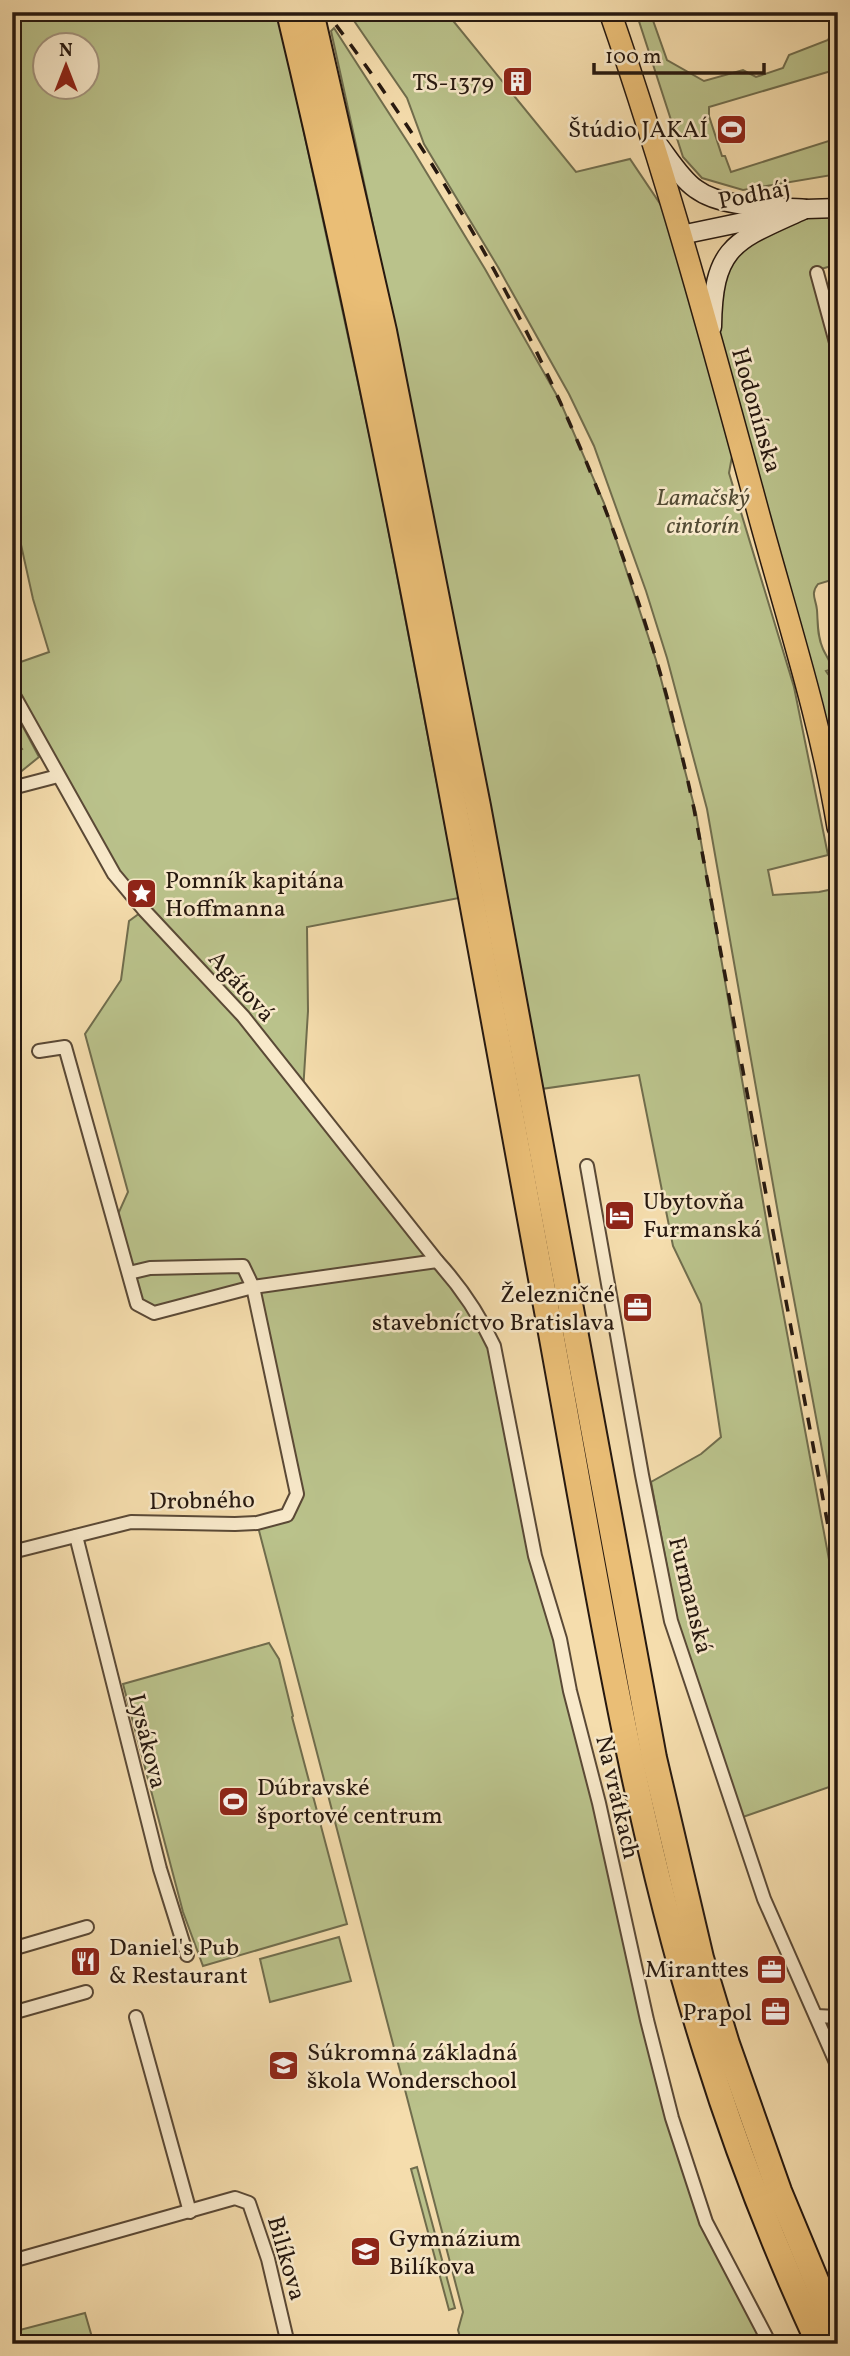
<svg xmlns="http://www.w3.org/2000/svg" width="850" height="2356" font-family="Vollkorn,serif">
<rect width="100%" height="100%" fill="#f5ddad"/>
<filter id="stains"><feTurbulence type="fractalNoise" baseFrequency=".00286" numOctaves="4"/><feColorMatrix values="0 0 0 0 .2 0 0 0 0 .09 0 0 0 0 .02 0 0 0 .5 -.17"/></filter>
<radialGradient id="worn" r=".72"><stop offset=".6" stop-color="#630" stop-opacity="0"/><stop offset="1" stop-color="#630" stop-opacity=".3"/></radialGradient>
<g fill="#bac28b" stroke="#706d4d" stroke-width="2" fill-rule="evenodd">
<path d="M12,12H278L376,466L459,898L307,927L308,1011L303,1092L437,1261L494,1346L535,1556L647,2020L706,2222L770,2344H462L458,2330L463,2312L257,1523L287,1515L297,1494L253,1287L154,1313L137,1304L114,1223L128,1192L85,1034L121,980L129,921L144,910L114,874L12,692V665L49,652L33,599L12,504ZM46,46H88V88H46Z"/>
<path d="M348,12H446L576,172L630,159L681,235L711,340L713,298L744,237L838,208V264L811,272L838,373V578L818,584C810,594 816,599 817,610C818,623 817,636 823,649C826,656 830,660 832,669L826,671L828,674L834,672C837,683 835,692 838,703V827L736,434L729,473L794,687L828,855L768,870L773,895L819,892L838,888V1535L781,1230L707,809L667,658L646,591L594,446L569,394L498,267L424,144L407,98Z"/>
<polygon points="636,12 650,12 667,60 704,81 743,70 756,77 783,68 789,55 828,40 838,21 838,69 709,107 709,116 722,156 725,156 731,172 838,138 838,174 743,190 702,178 683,157"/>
<path d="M334,28L414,152L485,269L560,401L604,503L656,660L696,813L769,1236L838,1608V1816L829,1787L743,1817L677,1620L651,1482L701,1454L721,1437L701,1304L673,1246L639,1075L541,1089C477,735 409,382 331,31Z"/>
<polygon points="12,706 39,757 18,774 12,773 12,755 22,749 12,738"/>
<polygon points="269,1643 279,1659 293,1716 292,1717 347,1924 203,1966 183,1912 123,1684"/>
<polygon points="339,1937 351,1981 270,2002 260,1959"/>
<polygon points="417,2167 455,2308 449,2310 411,2169"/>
<polygon points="85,2313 94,2344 12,2344 12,2332"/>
</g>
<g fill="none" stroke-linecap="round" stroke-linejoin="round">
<defs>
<g id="street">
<polyline points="817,273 838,350"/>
<path d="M12,692L114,874L144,910L243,1016L437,1261C461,1287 479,1314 494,1346L535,1556L560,1639L570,1691L599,1803L647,2020L672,2118L706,2222L770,2344"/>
<polyline points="12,788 58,776"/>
<polyline points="39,1051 65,1047 137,1304 154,1313 253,1287 437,1261"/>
<polyline points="587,1166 642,1475 671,1621 764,1899 838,2067"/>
<polyline points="76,1536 160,1869 187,1955"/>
<polyline points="12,1552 131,1522 235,1524 257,1523 287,1515 297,1494 253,1287 243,1266 150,1268 129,1273"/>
<polyline points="12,1949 87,1927"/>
<polyline points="12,2013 86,1992"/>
<polyline points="816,2016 838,2017"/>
<polyline points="136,2017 190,2212"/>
<polyline points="12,2261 235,2198 249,2203 268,2259 288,2344"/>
</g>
<g id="secondary">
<path d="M654,139C667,155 680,178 696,189C723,209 773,206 806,209"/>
<polyline points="681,235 806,209 838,208"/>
<path d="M712,327C713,245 735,241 803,210"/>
</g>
<path id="primary" d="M610,12C668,179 714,349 760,519C788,621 821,723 838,827"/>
<g id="highway">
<path d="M289,12C392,441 467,877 547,1311C593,1559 630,1811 706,2052C737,2151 775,2249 819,2344"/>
<polyline points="311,12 384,331 478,806 654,1758 701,1958 727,2044 779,2191 838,2333"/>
</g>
</defs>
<use href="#street" stroke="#5a4936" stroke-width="16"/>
<use href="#secondary" stroke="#26180f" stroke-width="21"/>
<use href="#primary" stroke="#26180f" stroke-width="24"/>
<use href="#highway" stroke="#26180f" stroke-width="28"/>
<use href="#street" stroke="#f8e9ca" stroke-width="12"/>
<use href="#secondary" stroke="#f8e9ca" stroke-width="18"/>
<use href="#primary" stroke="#eabe76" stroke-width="21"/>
<use href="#highway" stroke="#eabe76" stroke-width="24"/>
<path stroke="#26180f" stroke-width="3.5" stroke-dasharray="12 12" stroke-linecap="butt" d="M336,25C511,258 634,524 694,809L838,1579"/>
</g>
<defs>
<symbol id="building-square" viewBox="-11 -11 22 22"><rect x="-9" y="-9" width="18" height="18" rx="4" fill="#8f2418" stroke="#f8e9ca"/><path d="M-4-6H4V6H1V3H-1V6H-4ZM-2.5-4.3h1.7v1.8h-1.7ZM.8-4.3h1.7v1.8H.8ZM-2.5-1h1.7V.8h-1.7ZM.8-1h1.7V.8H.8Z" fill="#fff"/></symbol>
<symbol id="stadium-square" viewBox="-11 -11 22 22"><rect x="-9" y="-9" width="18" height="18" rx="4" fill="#8f2418" stroke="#f8e9ca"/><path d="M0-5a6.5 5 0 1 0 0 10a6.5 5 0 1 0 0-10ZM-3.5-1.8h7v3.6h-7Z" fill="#fff"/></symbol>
<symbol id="sight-square" viewBox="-11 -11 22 22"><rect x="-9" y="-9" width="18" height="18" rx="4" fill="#8f2418" stroke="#f8e9ca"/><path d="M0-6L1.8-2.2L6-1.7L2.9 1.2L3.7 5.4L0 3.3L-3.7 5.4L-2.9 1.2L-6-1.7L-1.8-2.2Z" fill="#fff"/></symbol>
<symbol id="hotel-square" viewBox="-11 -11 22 22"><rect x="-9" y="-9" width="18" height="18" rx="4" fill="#8f2418" stroke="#f8e9ca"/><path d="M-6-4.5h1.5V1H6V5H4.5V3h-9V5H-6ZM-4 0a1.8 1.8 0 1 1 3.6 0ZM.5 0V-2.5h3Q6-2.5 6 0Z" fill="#fff"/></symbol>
<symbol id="office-square" viewBox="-11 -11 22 22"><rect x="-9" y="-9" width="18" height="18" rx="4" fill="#8f2418" stroke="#f8e9ca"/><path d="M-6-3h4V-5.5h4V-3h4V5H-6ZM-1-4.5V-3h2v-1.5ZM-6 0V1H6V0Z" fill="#fff"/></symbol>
<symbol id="restaurant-square" viewBox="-11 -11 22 22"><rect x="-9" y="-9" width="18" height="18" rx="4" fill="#8f2418" stroke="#f8e9ca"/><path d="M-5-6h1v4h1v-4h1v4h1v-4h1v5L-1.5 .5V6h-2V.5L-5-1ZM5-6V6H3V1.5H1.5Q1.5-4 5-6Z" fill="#fff"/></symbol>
<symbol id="school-square" viewBox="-11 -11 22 22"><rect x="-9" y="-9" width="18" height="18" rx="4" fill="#8f2418" stroke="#f8e9ca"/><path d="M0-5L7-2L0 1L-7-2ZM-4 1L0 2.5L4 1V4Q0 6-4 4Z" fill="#fff"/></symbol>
</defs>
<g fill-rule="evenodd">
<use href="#building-square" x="500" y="64" width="35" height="35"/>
<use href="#stadium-square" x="714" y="112" width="35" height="35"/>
<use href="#sight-square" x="124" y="876" width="35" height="35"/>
<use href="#hotel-square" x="602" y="1198" width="35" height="35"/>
<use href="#office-square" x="620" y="1290" width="35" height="35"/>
<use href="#stadium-square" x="216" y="1784" width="35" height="35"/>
<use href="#restaurant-square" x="68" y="1944" width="35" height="35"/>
<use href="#office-square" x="754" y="1952" width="35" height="35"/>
<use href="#office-square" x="758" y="1994" width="35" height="35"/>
<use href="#school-square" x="266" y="2048" width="35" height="35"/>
<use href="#school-square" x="348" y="2234" width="35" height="35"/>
</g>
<g text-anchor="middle" stroke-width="5" stroke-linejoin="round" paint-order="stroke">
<g font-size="24" fill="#26180f" stroke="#f8e9ca" text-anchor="start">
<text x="494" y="90" text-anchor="end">TS-1379</text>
<text x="708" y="137" text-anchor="end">Štúdio JAKAÍ</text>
<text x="165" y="888">Pomník kapitána<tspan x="165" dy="28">Hoffmanna</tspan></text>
<text x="643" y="1209">Ubytovňa<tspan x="643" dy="28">Furmanská</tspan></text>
<text x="615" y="1302" text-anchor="end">Železničné<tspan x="615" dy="28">stavebníctvo Bratislava</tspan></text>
<text x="257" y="1795">Dúbravské<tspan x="257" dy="28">športové centrum</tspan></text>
<text x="109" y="1955">Daniel's Pub<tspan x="109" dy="28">&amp; Restaurant</tspan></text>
<text x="749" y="1977" text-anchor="end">Miranttes</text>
<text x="752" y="2020" text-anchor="end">Prapol</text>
<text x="307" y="2060">Súkromná základná<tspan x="307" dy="28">škola Wonderschool</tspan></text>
<text x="389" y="2246">Gymnázium<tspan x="389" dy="28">Bilíkova</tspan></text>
</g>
<g font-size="24" fill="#26180f" stroke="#f8e9ca">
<text transform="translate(754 194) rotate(-11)" y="8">Podháj</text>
<text transform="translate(757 410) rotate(74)" y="8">Hodonínska</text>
<text transform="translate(242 986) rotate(48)" y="8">Agátová</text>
<text transform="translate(202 1500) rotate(-1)" y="8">Drobného</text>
<text transform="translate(691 1595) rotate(76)" y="8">Furmanská</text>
<text transform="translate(148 1741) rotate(76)" y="8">Lysákova</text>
<text transform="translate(618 1797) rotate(77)" y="8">Na vrátkach</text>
<text transform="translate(287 2258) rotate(74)" y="8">Bilíkova</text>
</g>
<g font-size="24" font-style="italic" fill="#524b34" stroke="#f8e9ca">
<text x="703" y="505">Lamačský<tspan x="703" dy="28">cintorín</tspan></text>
</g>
</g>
<rect width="850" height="2356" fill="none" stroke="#f5ddad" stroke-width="42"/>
<rect x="14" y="14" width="822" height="2328" fill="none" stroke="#26180f" stroke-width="3.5"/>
<rect x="21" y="21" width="808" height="2314" fill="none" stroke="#26180f" stroke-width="2"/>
<g transform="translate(66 66)"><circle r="33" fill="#f8e9ca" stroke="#a4957f" stroke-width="2"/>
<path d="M0-5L12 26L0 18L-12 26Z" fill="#8f2418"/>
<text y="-10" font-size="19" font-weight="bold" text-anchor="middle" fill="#26180f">N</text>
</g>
<path d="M594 63v10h170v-10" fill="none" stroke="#26180f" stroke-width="3.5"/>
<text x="605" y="63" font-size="21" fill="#26180f" stroke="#f8e9ca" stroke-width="5" paint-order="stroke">100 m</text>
<rect width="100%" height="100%" filter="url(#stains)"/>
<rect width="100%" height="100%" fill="url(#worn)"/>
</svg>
